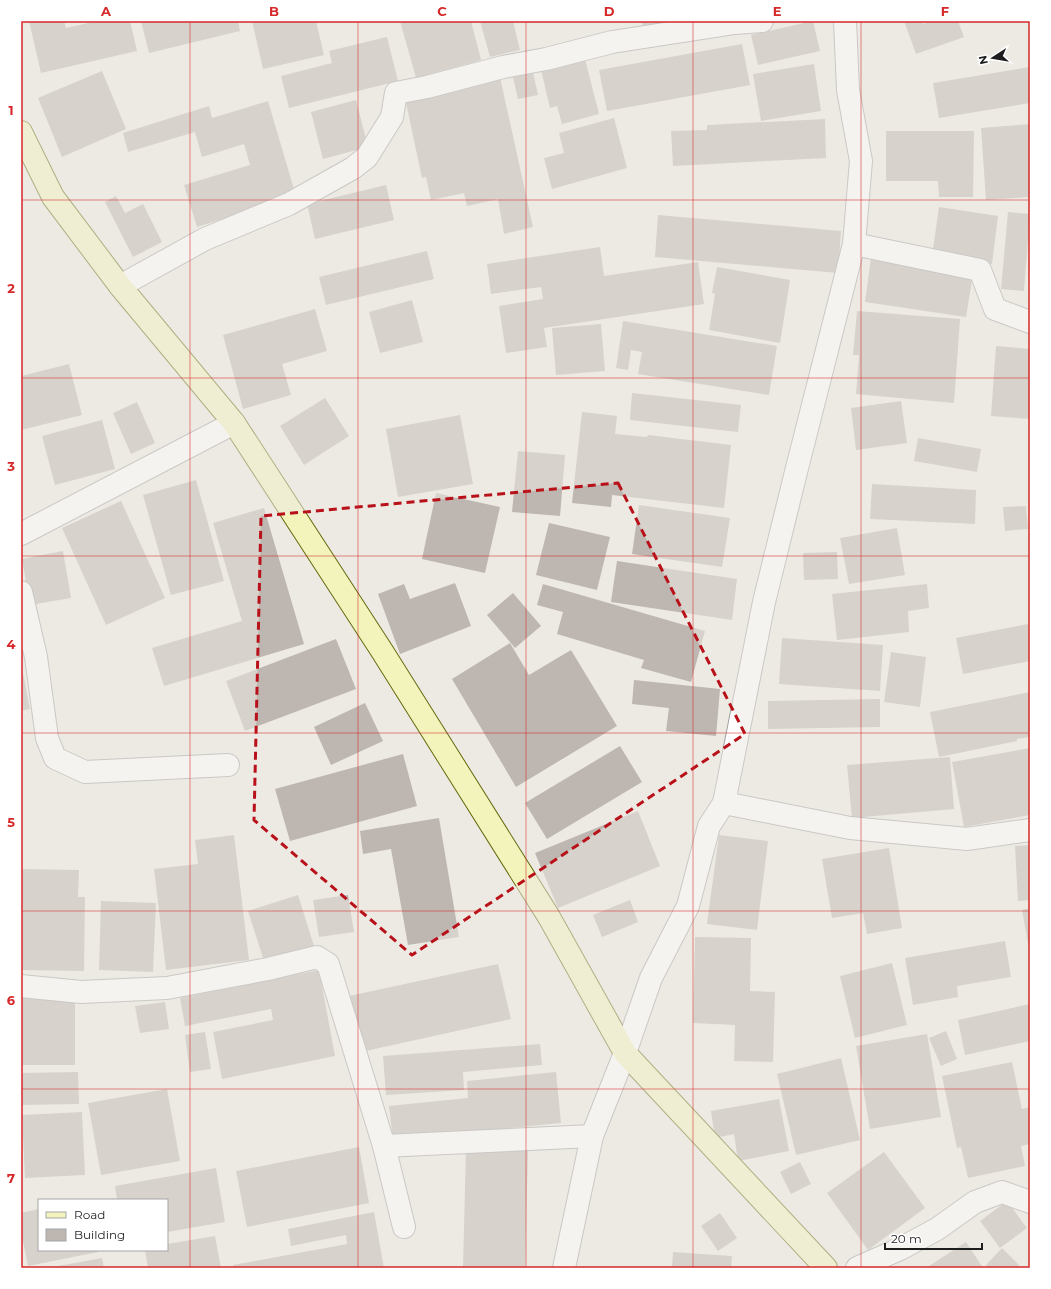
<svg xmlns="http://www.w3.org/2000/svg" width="1051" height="1289" font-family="Montserrat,sans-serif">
<rect width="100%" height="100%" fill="#edeae4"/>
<g fill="#beb6b1">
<polygon points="29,21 64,21 66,28 97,21 130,21 137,51 41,73"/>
<polygon points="141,21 238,21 240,31 149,53"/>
<polygon points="252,21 316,21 324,55 263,69"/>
<polygon points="400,21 471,21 481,60 416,78"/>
<polygon points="480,21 513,21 520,50 490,57"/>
<polygon points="642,21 676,21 676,22 643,28"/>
<polygon points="813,21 820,51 758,65 751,35"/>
<polygon points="904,21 922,21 923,24 931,21 958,21 964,37 916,54"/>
<polygon points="387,37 398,81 289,108 281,76 332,63 329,51"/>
<polygon points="742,44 750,85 607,111 599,70"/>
<polygon points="585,59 599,114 562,124 557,106 550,108 541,70"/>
<polygon points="814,64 821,111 761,121 753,74"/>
<polygon points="1030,67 1030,103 939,118 933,83"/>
<polygon points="532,68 538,95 518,99 512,73"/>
<polygon points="102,71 126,129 62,157 38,98"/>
<polygon points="500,77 533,227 504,234 498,199 467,206 464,193 431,200 426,177 422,178 405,98"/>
<polygon points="356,100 368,147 323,159 311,112"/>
<polygon points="268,101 296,196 197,227 184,185 250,165 244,144 202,157 195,132 128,152 123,133 209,106 212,118"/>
<polygon points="614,118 627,168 552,189 544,158 564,153 559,133"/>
<polygon points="825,119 826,158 673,166 671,131 707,130 707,125"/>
<polygon points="1030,124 1030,197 986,200 981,128"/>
<polygon points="886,131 974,131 973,197 939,197 938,181 886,181"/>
<polygon points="386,185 394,220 315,239 307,204"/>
<polygon points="116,196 125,213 143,204 162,242 133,257 105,202"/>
<polygon points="939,207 998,216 992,264 932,256"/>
<polygon points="1008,212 1030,214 1024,291 1001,289"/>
<polygon points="658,215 841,231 838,273 655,257"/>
<polygon points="600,247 604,276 698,262 704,304 544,328 547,347 506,353 499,306 543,299 541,287 491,294 487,264"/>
<polygon points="427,251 434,279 326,305 319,277"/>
<polygon points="871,258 973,274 966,317 865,302"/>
<polygon points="717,267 790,280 780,343 709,330 715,294 712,293"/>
<polygon points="412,300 423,342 380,353 369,312"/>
<polygon points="315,309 327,351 282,364 291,395 243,409 223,335"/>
<polygon points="857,311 960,319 954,403 856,394 859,355 853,355"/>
<polygon points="623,321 777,346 769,395 638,374 642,352 631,350 628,370 616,368"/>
<polygon points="601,324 605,371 556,375 552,328"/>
<polygon points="996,346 1030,349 1030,419 991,416"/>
<polygon points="69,364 82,415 21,430 21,376"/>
<polygon points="632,393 741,405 738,432 630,420"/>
<polygon points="325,398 349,436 304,465 280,426"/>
<polygon points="901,401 907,443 856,450 851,408"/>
<polygon points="137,402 155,443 131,454 113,413"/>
<polygon points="582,412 617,416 615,434 647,437 648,435 731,445 724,508 612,495 611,507 572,503"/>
<polygon points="460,415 473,484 398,497 386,429"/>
<polygon points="102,420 115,469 55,485 42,436"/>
<polygon points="918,438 981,449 977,472 914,461"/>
<polygon points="518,451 565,455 560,516 512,512"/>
<polygon points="196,480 224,581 171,595 143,495"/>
<polygon points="872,484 976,490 975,524 870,519"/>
<polygon points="436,493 500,507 485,573 422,559"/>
<polygon points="121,501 165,598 106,625 62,528"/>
<polygon points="639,505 730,518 722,567 632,554"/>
<polygon points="1026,506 1028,529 1005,531 1003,507"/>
<polygon points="264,508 304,644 164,686 152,648 242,621 213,523"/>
<polygon points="549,523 610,537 597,590 536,575"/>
<polygon points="897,528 905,575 849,584 840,538"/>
<polygon points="63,551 71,598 30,605 22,559"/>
<polygon points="837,552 838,579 804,580 803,553"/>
<polygon points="617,561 737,579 732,620 611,602"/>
<polygon points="455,583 471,626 400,654 378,594 404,584 410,599"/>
<polygon points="543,584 705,631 691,682 641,668 644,660 557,634 563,612 537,605"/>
<polygon points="927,584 929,608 908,611 909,632 837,640 832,594"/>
<polygon points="513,593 541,626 515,648 487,615"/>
<polygon points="1028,624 1030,636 1030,661 963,674 956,638"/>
<polygon points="782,638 883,645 880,691 779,684"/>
<polygon points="336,639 356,689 245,731 226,681"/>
<polygon points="510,643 529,675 571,650 617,726 516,787 452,679"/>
<polygon points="891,652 926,657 920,707 884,702"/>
<polygon points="23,673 30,709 21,711 21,674"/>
<polygon points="634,680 720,689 716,736 666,731 669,708 632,704"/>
<polygon points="1030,692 1030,737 1017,739 1017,741 939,757 930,712"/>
<polygon points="880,699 880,727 768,729 768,701"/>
<polygon points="365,703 383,741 331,765 314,727"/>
<polygon points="620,746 642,782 547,839 525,803"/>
<polygon points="1030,748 1030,815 964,827 952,762"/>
<polygon points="403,754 417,806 290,841 275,789"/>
<polygon points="950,757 954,809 852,818 847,765"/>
<polygon points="638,811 660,866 558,908 535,853"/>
<polygon points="439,818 459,937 408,945 391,849 363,854 360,831"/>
<polygon points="234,835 249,960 166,970 154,869 198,864 195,840"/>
<polygon points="719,835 768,841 757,930 707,924"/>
<polygon points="1030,845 1030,900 1018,901 1015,846"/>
<polygon points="889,848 902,928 867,934 863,913 832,918 822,859"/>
<polygon points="21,869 79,870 78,897 85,897 84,971 21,970"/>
<polygon points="298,895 314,946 264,961 248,911"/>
<polygon points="348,895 354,932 319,937 313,900"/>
<polygon points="630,900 638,922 602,937 593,915"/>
<polygon points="101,901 156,903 153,972 99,970"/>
<polygon points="1030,908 1030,944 1028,944 1022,910"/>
<polygon points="695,937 751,938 750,991 775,992 773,1062 734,1061 735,1025 693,1023"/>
<polygon points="1005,941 1011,977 957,986 958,997 913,1005 905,958"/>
<polygon points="892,963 907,1025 855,1038 840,976"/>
<polygon points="498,964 511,1019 361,1052 349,996"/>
<polygon points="319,970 335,1056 222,1079 213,1032 273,1020 271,1009 185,1026 180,998"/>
<rect x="21" y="997" width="54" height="68"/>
<polygon points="165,1002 169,1029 140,1033 135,1006"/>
<polygon points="1030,1004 1030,1041 965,1055 958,1020"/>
<polygon points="946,1031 957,1059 941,1066 929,1038"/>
<polygon points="205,1032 211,1069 190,1072 185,1035"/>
<polygon points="927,1034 941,1117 870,1129 856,1046"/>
<polygon points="540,1044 542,1065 463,1072 464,1090 386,1095 383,1056"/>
<polygon points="841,1058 860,1140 796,1155 777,1074"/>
<polygon points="1012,1062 1022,1109 1030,1107 1030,1144 1021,1146 1025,1166 968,1178 961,1147 957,1148 942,1076"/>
<polygon points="78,1072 79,1104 21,1105 21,1073"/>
<polygon points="556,1072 561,1123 393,1140 389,1106 468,1098 467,1081"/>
<polygon points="167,1089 180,1161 101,1175 88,1103"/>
<polygon points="779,1099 789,1151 738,1161 734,1134 715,1138 711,1111"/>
<polygon points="82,1112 85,1175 25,1178 22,1115"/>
<polygon points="359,1147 369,1203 247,1227 236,1171"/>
<polygon points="466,1148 528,1151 525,1268 463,1268"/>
<polygon points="884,1152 925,1208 868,1250 827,1193"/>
<polygon points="800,1162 811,1184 791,1194 780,1172"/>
<polygon points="216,1168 225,1222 167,1232 167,1200 117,1200 115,1186"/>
<polygon points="1007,1201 1027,1228 1000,1248 980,1221"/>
<polygon points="39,1209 39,1250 98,1250 98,1252 28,1266 21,1232 21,1213"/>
<polygon points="374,1212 384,1268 233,1268 233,1265 347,1244 346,1235 291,1246 288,1229"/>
<polygon points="720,1213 737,1238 718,1251 701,1226"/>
<polygon points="215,1236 221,1268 148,1268 145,1250 167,1250 167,1244"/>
<polygon points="966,1242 983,1268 926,1268"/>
<polygon points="1002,1248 1019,1265 1016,1268 989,1268 986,1265"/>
<polygon points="673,1252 732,1256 731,1268 672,1268"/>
<polygon points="102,1258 104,1268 53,1268 53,1267"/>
</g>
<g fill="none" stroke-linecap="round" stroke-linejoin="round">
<defs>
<g id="street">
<polyline points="854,244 980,270 995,309 1030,322"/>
<polyline points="120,286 205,239 289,204 353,168 367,157 392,117 396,93 427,87 503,67 546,59 612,42 735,23 762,21"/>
<polyline points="21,534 234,423"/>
<polyline points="21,592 36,657 47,738 55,758 85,772 228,765"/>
<polyline points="724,803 850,828 967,839 1030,830"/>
<polyline points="21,986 81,992 167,988 268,969 317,957 328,964 384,1146 404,1227"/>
<polyline points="384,1146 592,1136"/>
<polyline points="564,1268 592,1136 625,1053 651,978 688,906 709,826 724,803 764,602 797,468 854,244 861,161 848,90 845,21"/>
<polyline points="857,1268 900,1249 937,1229 975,1202 1002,1192 1030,1202"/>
</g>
<polyline id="secondary" points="21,132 53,197 120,286 234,423 382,651 549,917 625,1053 826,1268"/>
</defs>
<use href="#street" stroke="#a1a1a1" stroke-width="24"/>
<use href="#secondary" stroke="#656a0e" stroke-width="24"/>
<use href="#street" stroke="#fff" stroke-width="22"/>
<use href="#secondary" stroke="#f3f4bc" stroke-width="22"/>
</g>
<path d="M0 0H1051V1289H0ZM618,483L745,734L412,955L254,820L261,516Z" fill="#edeae4" fill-opacity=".55" fill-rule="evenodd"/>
<path fill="none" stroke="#b91119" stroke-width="3" stroke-dasharray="8 5" stroke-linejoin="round" d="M618,483L745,734L412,955L254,820L261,516Z"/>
<path fill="none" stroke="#d62828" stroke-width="1" stroke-opacity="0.55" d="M190,21V1268M358,21V1268M526,21V1268M693,21V1268M861,21V1268M21,200H1030M21,378H1030M21,556H1030M21,733H1030M21,911H1030M21,1089H1030"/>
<rect width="1051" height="1289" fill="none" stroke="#ffffff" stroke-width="44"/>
<rect x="38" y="1199" width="130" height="52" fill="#ffffff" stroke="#a5a5a5"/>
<rect x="46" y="1212" width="20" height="6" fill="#f3f4bc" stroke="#a5a5a5"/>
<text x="74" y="1219" font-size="12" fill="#1d1d1d">Road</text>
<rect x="46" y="1229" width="20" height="12" fill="#beb6b1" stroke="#a5a5a5"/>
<text x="74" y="1239" font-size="12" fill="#1d1d1d">Building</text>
<g transform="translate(993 58) rotate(258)" stroke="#ffffff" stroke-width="3" paint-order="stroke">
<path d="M0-3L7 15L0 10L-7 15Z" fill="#1d1d1d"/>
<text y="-6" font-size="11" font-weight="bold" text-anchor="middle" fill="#1d1d1d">N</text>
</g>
<path d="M885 1243v6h97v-6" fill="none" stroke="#1d1d1d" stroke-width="2"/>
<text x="891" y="1243" font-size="12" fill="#1d1d1d" stroke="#ffffff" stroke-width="3" paint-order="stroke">20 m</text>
<rect x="22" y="22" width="1007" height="1245" fill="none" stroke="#d62828" stroke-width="1.5"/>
<g font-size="13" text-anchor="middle" font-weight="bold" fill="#d62828">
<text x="106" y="16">A</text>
<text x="274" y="16">B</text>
<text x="442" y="16">C</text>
<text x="609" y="16">D</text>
<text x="777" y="16">E</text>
<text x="945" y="16">F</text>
<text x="11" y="115">1</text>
<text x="11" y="293">2</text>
<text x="11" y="471">3</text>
<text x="11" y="649">4</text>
<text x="11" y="827">5</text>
<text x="11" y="1005">6</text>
<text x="11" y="1183">7</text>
</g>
</svg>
